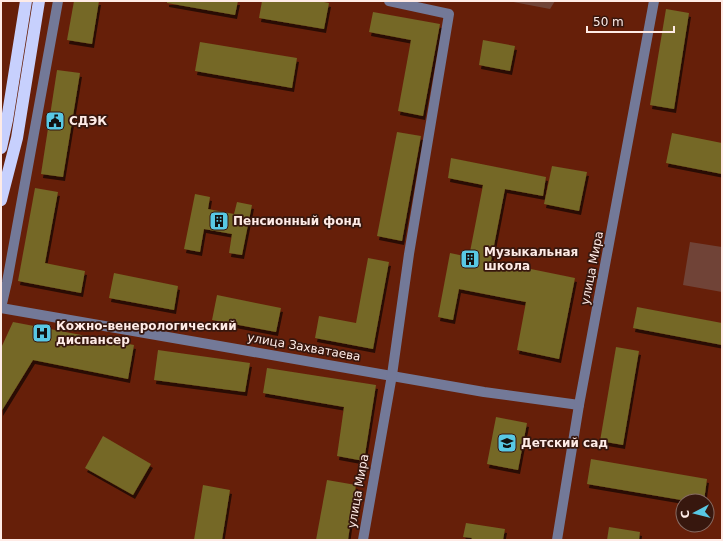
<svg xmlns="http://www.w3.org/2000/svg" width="723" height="541" font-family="'DejaVu Sans',sans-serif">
<defs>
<filter id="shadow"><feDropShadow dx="2" dy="4" stdDeviation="0" flood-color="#0009"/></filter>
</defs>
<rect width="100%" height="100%" fill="#661f09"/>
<g fill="#704337">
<polygon points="508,1 555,1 550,9"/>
<polygon points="690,242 722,247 722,292 683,285"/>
</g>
<g fill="#756726" filter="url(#shadow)">
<polygon points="74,1 99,1 92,44 67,40"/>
<polygon points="167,1 238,1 235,15 167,3"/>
<polygon points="262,1 319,1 329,3 324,29 259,18"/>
<polygon points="666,9 689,13 674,109 650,105"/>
<polygon points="373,12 440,24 423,116 398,111 411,40 369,32"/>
<polygon points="483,40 515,46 510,71 479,65"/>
<polygon points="200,42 297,58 292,88 195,71"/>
<polygon points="57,70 80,73 63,177 41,174"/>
<polygon points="397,132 421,136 402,241 377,236"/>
<polygon points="672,133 722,143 722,174 666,163"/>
<polygon points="451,158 546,177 543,196 505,189 491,261 575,278 559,359 517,350 526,302 459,289 453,320 438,317 450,253 469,257 483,185 448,178"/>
<polygon points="552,166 587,172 579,211 544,204"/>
<polygon points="35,188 58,192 45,263 85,271 81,293 18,281"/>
<polygon points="195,194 210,197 208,209 234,214 237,202 252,205 242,255 229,253 232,234 204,229 200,252 184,249"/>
<polygon points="368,258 389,262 373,349 315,338 319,316 356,323"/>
<polygon points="114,273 178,286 174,310 109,298"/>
<polygon points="217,295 281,308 276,332 212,320"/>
<polygon points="637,307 722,323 722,345 633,328"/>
<polygon points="13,322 134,345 128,379 33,360 1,412 1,348"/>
<polygon points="616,347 639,351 623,445 600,441"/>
<polygon points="158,350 250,363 245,392 154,380"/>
<polygon points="267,368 376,385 364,461 337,456 344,407 263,393"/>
<polygon points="496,417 527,423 518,470 487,464"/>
<polygon points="103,436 151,464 133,495 85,468"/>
<polygon points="591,459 707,479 704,501 687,501 587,484"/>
<polygon points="327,480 356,485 348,540 316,540"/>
<polygon points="203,485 230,490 222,540 194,540"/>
<polygon points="466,523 505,529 503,540 471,540 472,538 463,537"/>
<polygon points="609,527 640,532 639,540 607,540"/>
</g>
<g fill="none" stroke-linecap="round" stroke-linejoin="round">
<g stroke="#737998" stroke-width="10">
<polyline points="1,308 484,392 579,405"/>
<polyline points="1,308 7,282 58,1"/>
<polyline points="363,540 392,375 409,254 449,14 389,1"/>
<polyline points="557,540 579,405 654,1"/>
</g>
<g stroke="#c7d0fd" stroke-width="12">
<polyline points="1,148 7,120 26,1"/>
<polyline points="1,200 17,138 39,1"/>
</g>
</g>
<defs>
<symbol id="civic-square" viewBox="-11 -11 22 22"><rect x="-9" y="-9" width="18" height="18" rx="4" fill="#58c8e4" stroke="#37170e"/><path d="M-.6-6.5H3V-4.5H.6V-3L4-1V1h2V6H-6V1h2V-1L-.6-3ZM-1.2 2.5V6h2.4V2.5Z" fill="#111"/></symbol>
<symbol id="building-square" viewBox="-11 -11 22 22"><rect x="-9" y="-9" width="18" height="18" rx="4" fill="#58c8e4" stroke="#37170e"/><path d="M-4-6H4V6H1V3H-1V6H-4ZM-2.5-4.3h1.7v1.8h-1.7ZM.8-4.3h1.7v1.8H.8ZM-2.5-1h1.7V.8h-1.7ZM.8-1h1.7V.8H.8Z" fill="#111"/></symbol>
<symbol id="hospital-square" viewBox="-11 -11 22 22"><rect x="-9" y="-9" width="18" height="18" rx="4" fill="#58c8e4" stroke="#37170e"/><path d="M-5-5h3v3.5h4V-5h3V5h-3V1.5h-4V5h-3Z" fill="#111"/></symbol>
<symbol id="school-square" viewBox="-11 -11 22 22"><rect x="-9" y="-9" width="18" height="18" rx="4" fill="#58c8e4" stroke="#37170e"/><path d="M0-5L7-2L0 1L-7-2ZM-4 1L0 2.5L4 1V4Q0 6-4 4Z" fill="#111"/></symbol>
</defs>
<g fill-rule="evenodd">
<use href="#civic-square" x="44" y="110" width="22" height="22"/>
<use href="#building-square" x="208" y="210" width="22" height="22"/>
<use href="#building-square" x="459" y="248" width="22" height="22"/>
<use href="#hospital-square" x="31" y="322" width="22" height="22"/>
<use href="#school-square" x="496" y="432" width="22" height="22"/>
</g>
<g text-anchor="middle" stroke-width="3.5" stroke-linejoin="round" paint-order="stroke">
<g font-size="12" font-weight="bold" fill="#feebe6" stroke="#37170e" text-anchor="start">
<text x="69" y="125">СДЭК</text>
<text x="233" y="225">Пенсионный фонд</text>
<text x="484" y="256">Музыкальная<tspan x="484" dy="14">школа</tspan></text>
<text x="56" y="330">Кожно-венерологический<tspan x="56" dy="14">диспансер</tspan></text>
<text x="521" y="447">Детский сад</text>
</g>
<g font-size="12" fill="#feebe6" stroke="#37170e">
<text transform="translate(592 268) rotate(-79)" y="4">улица Мира</text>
<text transform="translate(304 347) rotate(10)" y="4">улица Захватаева</text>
<text transform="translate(358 491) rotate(-80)" y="4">улица Мира</text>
</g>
</g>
<rect width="723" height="541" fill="none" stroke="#feebe6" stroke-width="4"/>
<g transform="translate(695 513) rotate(263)"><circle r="19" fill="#37170e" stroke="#876c64"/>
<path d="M0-3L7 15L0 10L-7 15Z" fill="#58c8e4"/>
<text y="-6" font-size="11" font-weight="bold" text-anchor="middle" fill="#feebe6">С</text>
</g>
<path d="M587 26v6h87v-6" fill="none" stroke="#feebe6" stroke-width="2"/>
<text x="593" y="26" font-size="12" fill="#feebe6" stroke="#37170e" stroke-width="3" paint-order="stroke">50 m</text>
</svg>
